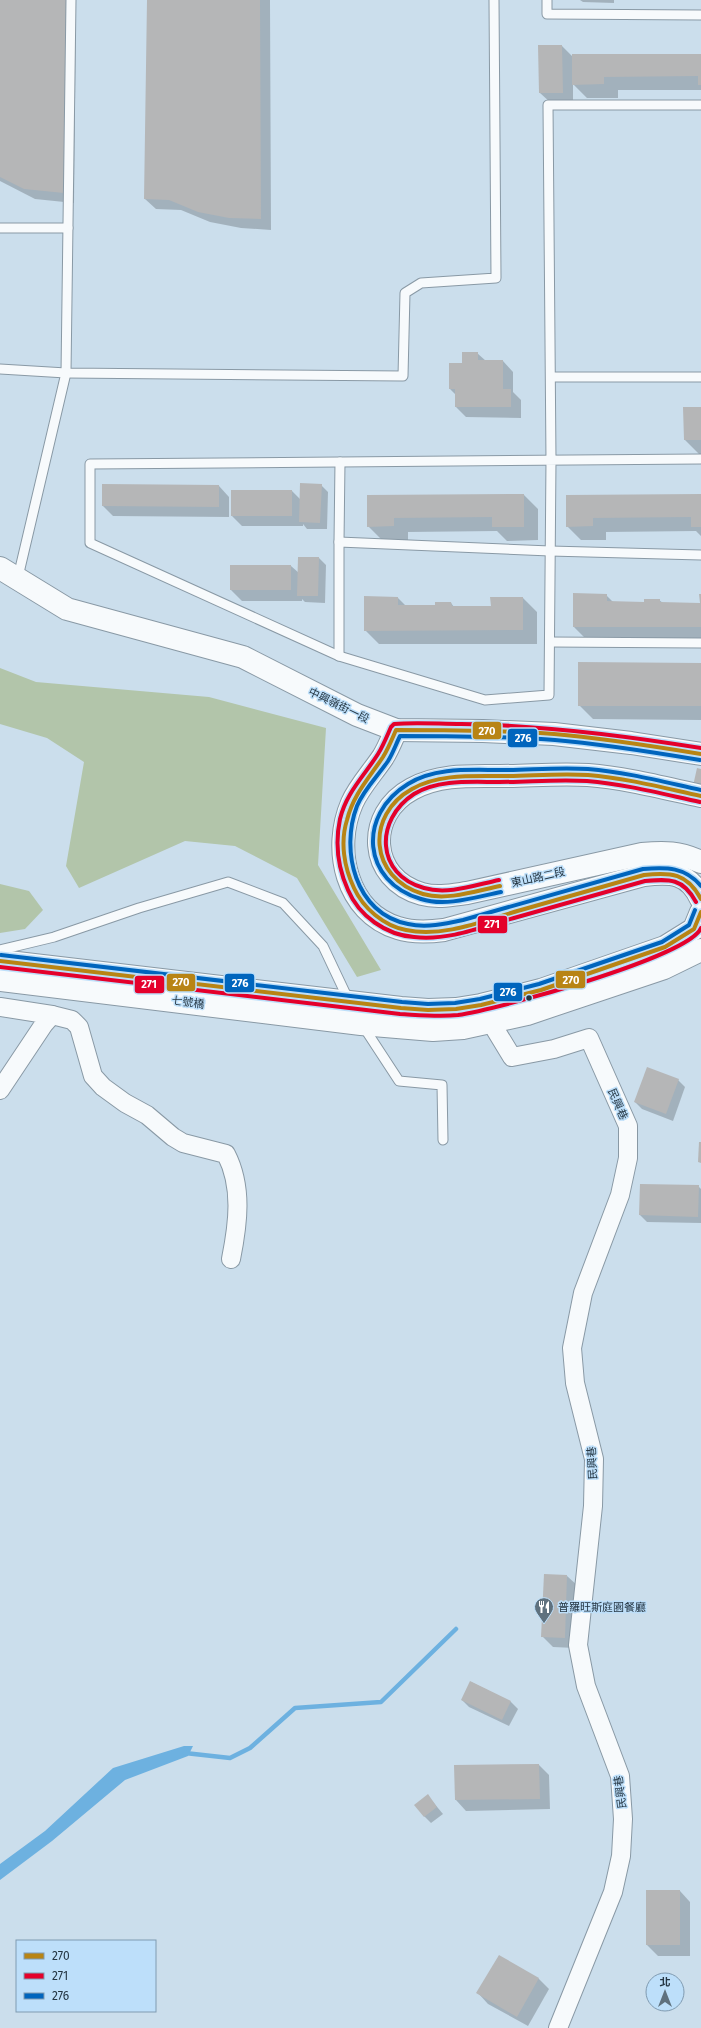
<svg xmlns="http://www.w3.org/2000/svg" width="701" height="2028" font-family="'Fira Sans','Noto Sans TC',sans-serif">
<rect width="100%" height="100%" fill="#cbdeec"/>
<g fill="#b2c5aa">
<polygon points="0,668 36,682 209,697 326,728 318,865 381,970 357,977 297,878 235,846 185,841 79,888 66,866 84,762 47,738 0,724"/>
<polygon points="0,884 29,891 43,910 25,929 0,933"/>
</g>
<polygon fill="#6db1e0" points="184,1746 193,1746 188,1756 125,1780 52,1841 0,1880 0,1864 45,1831 113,1768"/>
<g fill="#0003">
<polygon points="0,0 76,0 74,203 35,199 0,181"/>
<polygon points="148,0 270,0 271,230 241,228 210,222 181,210 156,209 145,199"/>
<polygon points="580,0 614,0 614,3 583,2"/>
<polygon points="562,46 573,57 701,55 701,90 618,90 618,98 587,98 573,84 573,103 551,103 540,93"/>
<polygon points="477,353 486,361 503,361 513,372 513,392 521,400 521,418 466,417 456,407 456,395 450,389"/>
<polygon points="701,408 701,454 699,454 685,440"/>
<polygon points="321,485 328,492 327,529 307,529 303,524 303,526 242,526 232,516 292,491 301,500"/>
<polygon points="219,486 229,497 229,517 113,516 103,506"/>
<polygon points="524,495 538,509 538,540 507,541 497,531 408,532 408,540 382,540 368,526 368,496"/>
<polygon points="701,495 701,536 696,531 606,532 606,540 581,540 567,526 567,496"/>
<polygon points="319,558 326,565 325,603 305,602 302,599 302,601 242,601 231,590 231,566 291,566 299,573"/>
<polygon points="606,595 614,603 645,603 659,600 663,603 701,604 701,595 701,641 588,641 574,627"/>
<polygon points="398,598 406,606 436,606 451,603 454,607 492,607 523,598 537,612 537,644 379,644 365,630"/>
<polygon points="701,664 701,720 593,719 579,705"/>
<polygon points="678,1080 685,1087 673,1121 642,1109 635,1102"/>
<polygon points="698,1186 701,1189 701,1223 647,1222 640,1215"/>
<polygon points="567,1576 578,1586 575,1648 553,1647 542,1636"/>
<polygon points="471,1682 511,1702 518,1709 509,1726 469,1707 462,1700"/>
<polygon points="539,1765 549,1775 550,1809 466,1811 456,1800"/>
<polygon points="428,1796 443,1814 431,1823 424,1816"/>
<polygon points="680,1891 690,1902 690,1956 658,1956 647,1945"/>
<polygon points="499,1956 539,1979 549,1989 528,2026 488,2004 478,1993"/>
</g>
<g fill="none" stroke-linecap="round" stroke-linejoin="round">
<polyline stroke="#6db1e0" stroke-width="4.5" points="185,1753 230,1758 250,1748 295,1708 381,1702 456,1629"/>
</g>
<g fill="#b5b6b7">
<polygon points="0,0 66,0 64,193 24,189 0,177"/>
<polygon points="147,0 260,0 261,219 229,218 198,212 169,200 144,199"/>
<polygon points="538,45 562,45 563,93 539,93"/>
<polygon points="572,54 701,54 701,85 698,85 698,76 604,77 604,84 572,85"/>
<polygon points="462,352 478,352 478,360 503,360 503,389 511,389 511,407 455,407 455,389 449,389 449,363 462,363"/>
<polygon points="683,407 701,407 701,440 684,440"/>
<polygon points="300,483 322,484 320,523 299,522"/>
<polygon points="102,484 219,485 219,507 102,506"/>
<rect x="231" y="490" width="61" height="26"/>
<polygon points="524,494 524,527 492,527 492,517 394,518 394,526 367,527 367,495"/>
<polygon points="701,494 701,527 691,527 691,517 593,518 593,526 566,527 566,495"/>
<polygon points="298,557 319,557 318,596 297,596"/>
<rect x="230" y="565" width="61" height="25"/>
<polygon points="573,593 607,594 607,601 644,602 644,599 660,599 660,602 700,603 699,594 701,594 701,627 573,627"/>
<polygon points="364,596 398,597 398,605 435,605 435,602 451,602 452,606 491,606 490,597 523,597 523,630 364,631"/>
<polygon points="578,662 701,663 701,706 578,706"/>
<polygon points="697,768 701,769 701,788 693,786"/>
<polygon points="647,1067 679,1079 666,1114 634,1102"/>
<polygon points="699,1142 701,1142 701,1163 698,1162"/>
<polygon points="640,1184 699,1185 698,1217 639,1215"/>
<polygon points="544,1574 567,1575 565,1638 541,1637"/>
<polygon points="470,1681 511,1701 502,1720 461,1700"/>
<polygon points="539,1764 540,1799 455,1800 454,1765"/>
<polygon points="428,1794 437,1807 424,1817 414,1805"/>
<rect x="646" y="1890" width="34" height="55"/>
<polygon points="499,1955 539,1978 517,2017 476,1993"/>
</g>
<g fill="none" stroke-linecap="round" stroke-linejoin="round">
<defs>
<g id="lane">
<polyline points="547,0 547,14 701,15"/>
<path d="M701,105H548L551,460L549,695L485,700L339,656L90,543V464C293,462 497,461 701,459"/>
<polyline points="0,228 68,228"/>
<polyline points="0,369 66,373 403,376 405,293 421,283 496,278 494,0"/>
<polyline points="551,377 701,377"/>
<polyline points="339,542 340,462"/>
<polyline points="18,577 66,373 71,0"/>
<polyline points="550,642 701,643"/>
<polyline points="339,656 339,542 550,551 701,555"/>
<polyline points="0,950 54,937 139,908 228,882 283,903 323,946 349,1001"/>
<polyline points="363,1026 399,1081 442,1085 443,1140"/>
</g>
<g id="street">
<polyline points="0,1007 52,1015 44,1024 0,1090"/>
<polyline points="484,1011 512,1057 554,1049 589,1038 628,1126 628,1158 620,1195 583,1293 572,1348 575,1383 594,1459 593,1506 578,1645 586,1686 620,1776 623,1819 621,1856 613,1892 558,2028"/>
<path d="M52,1015L72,1020L79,1027L93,1076L103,1087L125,1103L147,1115L173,1137L183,1143L226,1154C243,1187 238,1224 231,1259"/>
</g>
<g id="secondary">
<polyline points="0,568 67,609 243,657 357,715 396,730 483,731 554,734 631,743 701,754"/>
<path d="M396,730C392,739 388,749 383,757C373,772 359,787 352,803C332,849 346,912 398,928C413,933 429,932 444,930L644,875C671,872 689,872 701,899"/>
<path d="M701,796C664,788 626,778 588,775C559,773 529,776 500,776C471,776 439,774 412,789C365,814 368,879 422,894C437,898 452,895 467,893L642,854C665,852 679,852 701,862"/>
<polyline points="0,961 401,1008 428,1010 456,1009 481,1005 541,990 665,947 694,929 701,912"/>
<polyline points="0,980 361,1024 433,1030 463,1028 527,1014 664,968 701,950"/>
</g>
</defs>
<use href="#lane" stroke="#8999a5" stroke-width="11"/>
<use href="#street" stroke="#8999a5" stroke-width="20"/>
<use href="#secondary" stroke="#8999a5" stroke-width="24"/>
<use href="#lane" stroke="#f7fafc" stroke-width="9"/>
<use href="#street" stroke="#f7fafc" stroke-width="18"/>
<use href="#secondary" stroke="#f7fafc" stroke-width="22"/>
<defs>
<g id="bus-1">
<path d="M701,754C652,746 603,738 554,734C501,730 449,730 396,730C392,739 388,749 383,757C369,778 353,795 347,820C340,842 344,867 354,888C363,908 384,926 406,930C444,938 485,920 521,910C562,898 603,887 644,875C671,872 687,873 701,899"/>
<path d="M500,886C476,891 447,901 423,894C369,878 365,815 412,789C438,774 471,776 501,776C530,776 559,773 588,775C626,778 664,788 701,796"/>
<polyline points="0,961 401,1008 428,1010 456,1009 481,1005 541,990 665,947 694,929 701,912"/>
</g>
<g id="bus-2">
<path d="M499,880C475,885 448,895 424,888C376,875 374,820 414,794C438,779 472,782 499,782C529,782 558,779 587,781C625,784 663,794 700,802"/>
<path d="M696,902C683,878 670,879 645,881C601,893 558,906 514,918C482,927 448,941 414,937C386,935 359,916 348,890C338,868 335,843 340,819C346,793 364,776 378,754C383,746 387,736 391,727L394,724C416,722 439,724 461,724C542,725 621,735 701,748"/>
<path d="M0,967L400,1014C419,1015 439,1017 458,1015C495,1010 689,957 701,928"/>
</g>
<g id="bus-3">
<path d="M700,760C652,752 604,744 555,740C504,736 452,736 400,736C396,744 393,753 388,761C378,776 364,789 357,806C340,850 355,914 408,924C426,928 445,924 463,920L643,869C667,867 685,867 701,886"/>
<path d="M501,892C476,897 446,907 421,899C362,882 357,815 408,784C435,767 470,770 500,770C529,770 559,767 588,769C626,772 664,782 701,790"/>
<polyline points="1,955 402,1002 428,1004 455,1003 480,999 539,984 662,942 689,925 695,910"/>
</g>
</defs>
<use href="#bus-1" stroke="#bddffa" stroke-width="7"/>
<use href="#bus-2" stroke="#bddffa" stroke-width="7"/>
<use href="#bus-3" stroke="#bddffa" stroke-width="7"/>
<use href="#bus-1" stroke="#b88414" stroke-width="4"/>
<use href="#bus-2" stroke="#e4002b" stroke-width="4"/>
<use href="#bus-3" stroke="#0065bd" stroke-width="4"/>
</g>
<defs>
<symbol id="restaurant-pin" viewBox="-11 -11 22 30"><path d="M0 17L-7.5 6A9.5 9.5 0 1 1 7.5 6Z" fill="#5f717e" stroke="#bddffa"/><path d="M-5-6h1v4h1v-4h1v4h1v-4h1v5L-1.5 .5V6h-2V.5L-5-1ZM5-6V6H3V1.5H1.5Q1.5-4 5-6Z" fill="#fff"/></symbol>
</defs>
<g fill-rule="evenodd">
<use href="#restaurant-pin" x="533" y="1596" width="22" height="30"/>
</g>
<circle fill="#253643" stroke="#bddffa" stroke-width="1.5" cx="529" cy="998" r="3.5"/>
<g text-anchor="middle" stroke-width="3" stroke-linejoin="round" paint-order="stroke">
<g font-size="11" fill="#253643" stroke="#bddffa">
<text transform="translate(339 705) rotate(26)" y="4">中興嶺街一段</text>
<text transform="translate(538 877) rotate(-13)" y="4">東山路二段</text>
<text transform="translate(188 1002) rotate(7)" y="4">七號橋</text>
<text transform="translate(618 1104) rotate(66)" y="4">民興巷</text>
<text transform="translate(592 1463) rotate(-93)" y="4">民興巷</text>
<text transform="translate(620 1792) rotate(-97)" y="4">民興巷</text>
</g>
<g font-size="11" fill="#253643" stroke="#bddffa" text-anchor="start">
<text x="558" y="1611">普羅旺斯庭園餐廳</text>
</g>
</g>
<g stroke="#bddffa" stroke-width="1.5">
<rect x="472" y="721" width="30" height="19" rx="4" fill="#b88414"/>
<rect x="507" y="728" width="31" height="20" rx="4" fill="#0065bd"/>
<rect x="477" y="915" width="31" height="19" rx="4" fill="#e4002b"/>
<rect x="555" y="970" width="31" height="19" rx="4" fill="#b88414"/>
<rect x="166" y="973" width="30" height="19" rx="4" fill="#b88414"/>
<rect x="224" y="973" width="31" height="20" rx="4" fill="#0065bd"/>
<rect x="134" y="975" width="31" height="19" rx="4" fill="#e4002b"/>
<rect x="493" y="982" width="30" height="20" rx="4" fill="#0065bd"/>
</g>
<g font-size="11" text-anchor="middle" font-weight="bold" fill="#fff">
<text x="487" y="735">270</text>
<text x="523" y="742">276</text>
<text x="492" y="928">271</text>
<text x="571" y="984">270</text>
<text x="181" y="986">270</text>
<text x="240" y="987">276</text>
<text x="149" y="988">271</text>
<text x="508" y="996">276</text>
</g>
<rect x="16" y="1940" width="140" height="72" fill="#bddffa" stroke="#809bb1"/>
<rect x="24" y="1953" width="20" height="6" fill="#b88414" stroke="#809bb1"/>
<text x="52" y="1960" font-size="12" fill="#253643">270</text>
<rect x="24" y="1973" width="20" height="6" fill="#e4002b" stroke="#809bb1"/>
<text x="52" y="1980" font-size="12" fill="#253643">271</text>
<rect x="24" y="1993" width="20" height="6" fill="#0065bd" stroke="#809bb1"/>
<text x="52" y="2000" font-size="12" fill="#253643">276</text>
<g transform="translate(665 1992)"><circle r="19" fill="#bddffa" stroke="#809bb1"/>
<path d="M0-3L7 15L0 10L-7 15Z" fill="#5f717e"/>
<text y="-6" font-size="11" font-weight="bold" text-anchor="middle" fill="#253643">北</text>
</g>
</svg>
